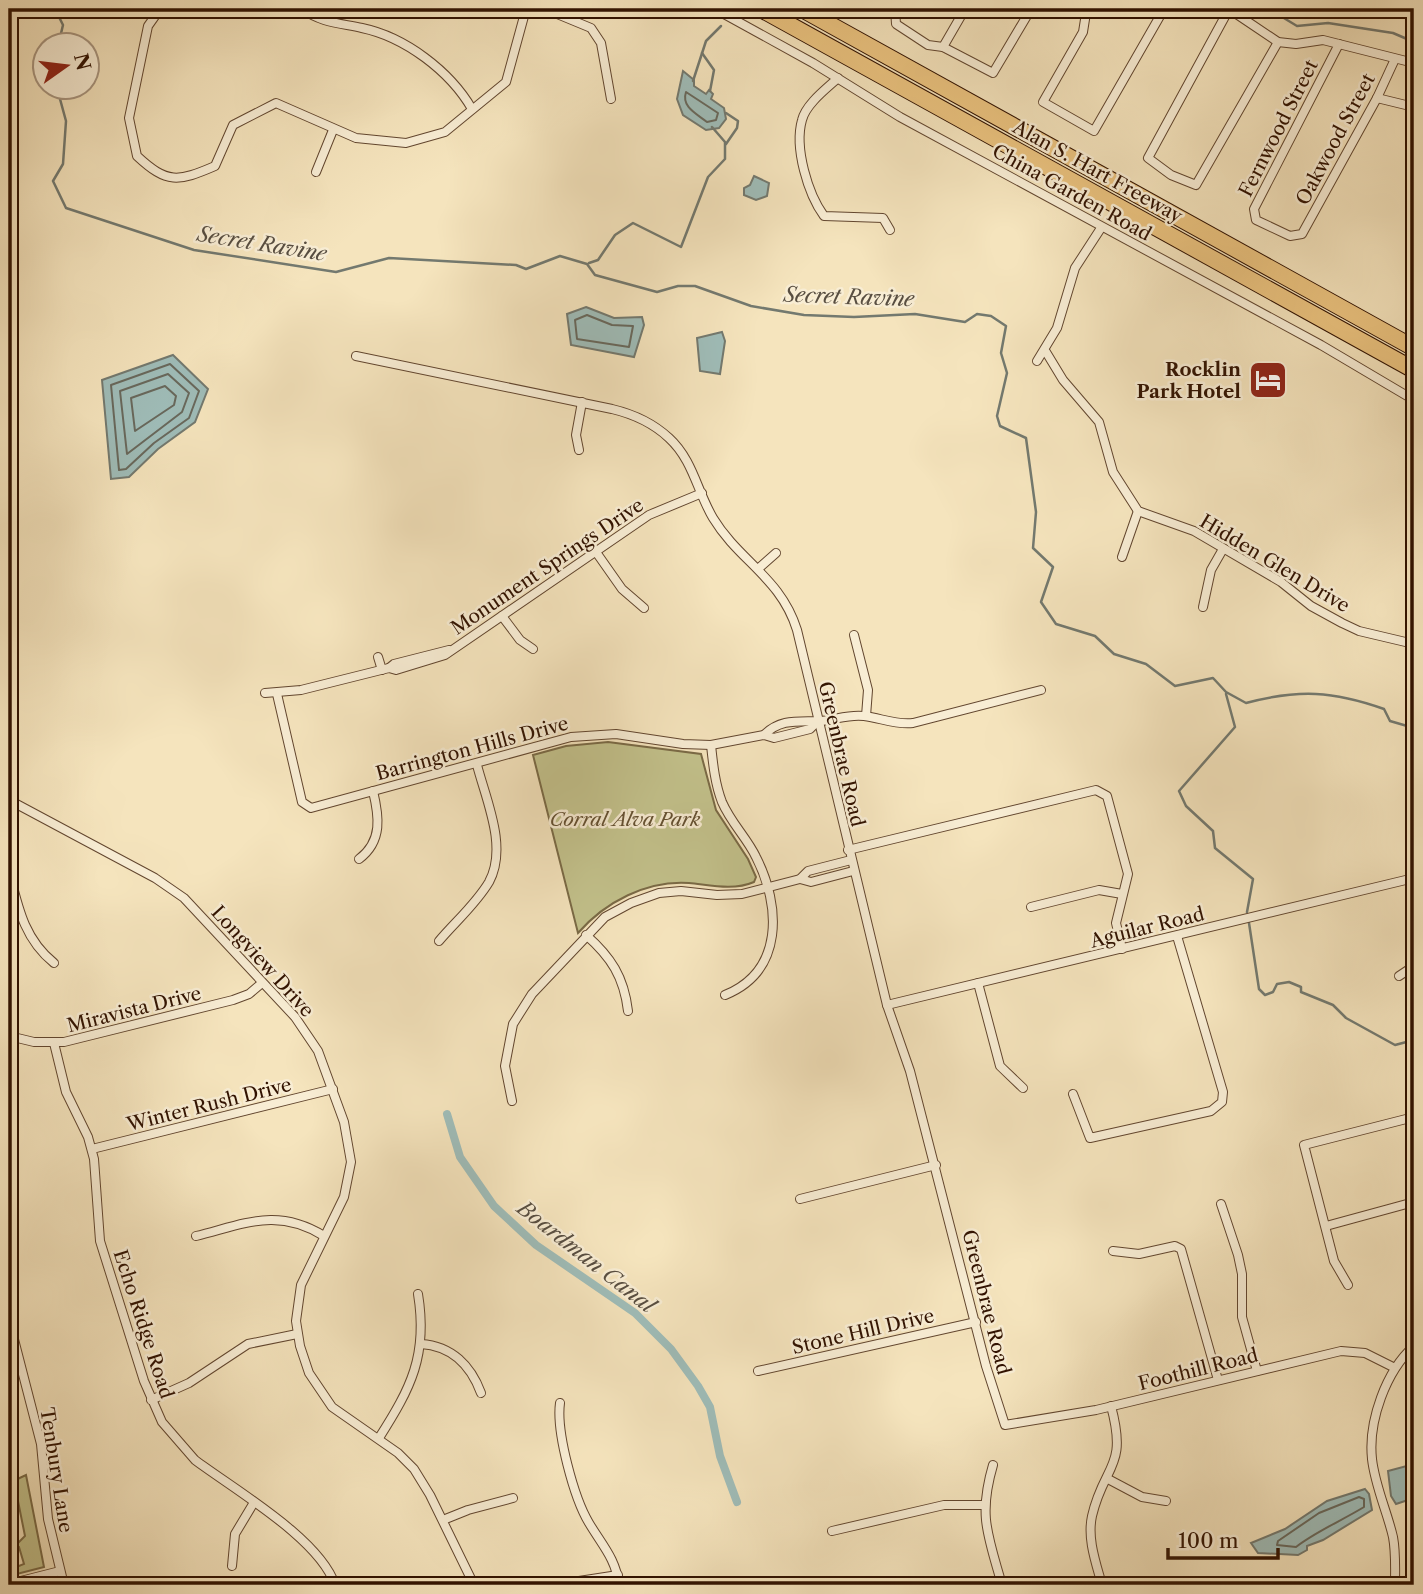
<svg xmlns="http://www.w3.org/2000/svg" width="1423" height="1594" font-family="'Libre Caslon Text',serif">
<rect width="100%" height="100%" fill="#f5e4bd"/>
<filter id="stains"><feTurbulence type="fractalNoise" baseFrequency=".00286" numOctaves="4"/><feColorMatrix values="0 0 0 0 .2 0 0 0 0 .09 0 0 0 0 .02 0 0 0 .5 -.17"/></filter>
<radialGradient id="worn" r=".72"><stop offset=".6" stop-color="#630" stop-opacity="0"/><stop offset="1" stop-color="#630" stop-opacity=".3"/></radialGradient>
<g fill="#c3c28c" stroke="#7a6a46" stroke-width="2">
<path d="M608,742L701,754L716,810L748,859L756,877L754,882C733,891 710,885 689,883C647,880 605,902 578,933L533,755L566,746Z"/>
<polygon points="26,1475 44,1567 9,1576 9,1570 24,1564 19,1547 9,1548 9,1541 17,1544 25,1536 18,1501 9,1493 9,1483"/>
</g>
<g fill="#9fbdb9" stroke="#73796f" stroke-width="2">
<polygon points="683,71 694,80 694,86 706,94 709,90 713,94 711,99 724,108 726,119 719,128 706,130 683,115 677,99"/>
<polygon points="754,176 769,183 767,196 756,200 744,195 744,188 750,185"/>
<polygon points="586,307 614,318 642,317 644,325 634,357 571,345 567,314"/>
<polygon points="722,332 725,341 720,374 700,371 697,338"/>
<polygon points="173,355 208,389 195,422 158,449 129,477 111,479 102,380"/>
<polygon points="1414,1464 1414,1498 1396,1504 1391,1496 1388,1471"/>
<polygon points="1365,1489 1369,1494 1372,1510 1323,1540 1307,1546 1307,1550 1298,1555 1258,1553 1251,1543 1285,1529 1327,1501"/>
</g>
<g fill="none" stroke-linecap="round" stroke-linejoin="round">
<g stroke="#68685c" stroke-width="2">
<path d="M686,92L718,113L716,120L707,122C697,114 681,107 686,92Z"/>
<polygon points="587,315 612,325 633,326 629,347 577,339 575,320"/>
<polygon points="170,364 199,391 189,418 154,443 126,469 119,470 111,385"/>
<polygon points="168,374 189,393 182,412 127,454 120,391"/>
<polygon points="165,386 176,396 174,405 135,431 131,398"/>
<path d="M1359,1497L1364,1499V1507C1341,1521 1315,1532 1296,1547L1277,1545L1278,1541L1319,1513Z"/>
</g>
<g stroke="#73796f" stroke-width="2.5">
<polyline points="55,9 63,25 58,46"/>
<polyline points="1269,9 1297,26 1328,23 1393,33 1414,42"/>
<polyline points="702,53 714,70 710,91"/>
<polyline points="693,81 706,41 721,26"/>
<path d="M57,88L66,121L63,164L53,181L66,208L194,250L336,272L389,258L516,265L526,269L560,256L587,264L595,275L657,292L678,286H695L751,306L804,315L854,317L915,314L965,322L977,314L991,316L1006,326L1001,353L1007,373L997,416L1000,426L1026,438L1036,512L1033,548L1053,567L1041,602L1056,624L1095,636L1114,654L1146,664L1175,686L1213,678L1226,692L1246,703C1299,689 1333,691 1384,709L1390,721L1414,728"/>
<polyline points="726,113 738,121 737,128 726,144"/>
<polyline points="589,263 598,260 615,235 633,223 681,247 708,177 725,159 725,142 712,127"/>
<polyline points="1226,694 1235,727 1179,791 1186,806 1213,831 1215,848 1253,879 1247,912"/>
<polyline points="1249,923 1259,989 1265,995 1273,992 1277,984 1289,982 1301,987 1301,992 1333,1005 1346,1018 1395,1045 1414,1040"/>
</g>
<polyline stroke="#9fbdb9" stroke-width="8" points="447,1114 460,1157 494,1206 536,1245 635,1313 671,1349 698,1386 710,1407 720,1456 737,1502"/>
<defs>
<g id="minor">
<path d="M160,9L148,26L129,118L137,156C167,184 178,182 215,166L233,125L276,103L356,138L406,143L445,132L506,82L526,9"/>
<path d="M302,9C322,23 339,23 362,28C405,37 450,71 472,109"/>
<polyline points="545,9 591,28 601,43 611,99"/>
<polyline points="715,9 813,63 900,117 1321,345 1414,400"/>
<polyline points="895,9 896,24 928,45 943,47 993,73 1031,9"/>
<polyline points="1065,9 1095,14 1111,9"/>
<polyline points="1229,9 1148,158 1171,175 1196,185 1278,42"/>
<polyline points="1229,9 1278,42 1296,44 1323,40 1414,63"/>
<polyline points="1086,13 1083,32 1043,102 1094,131 1164,9"/>
<polyline points="1339,44 1254,209 1256,220 1290,236 1302,234 1377,98 1395,59"/>
<polyline points="943,47 965,9"/>
<path d="M838,78C826,89 806,104 802,120C794,148 808,194 824,216L883,218L890,230"/>
<polyline points="1377,98 1414,107"/>
<polyline points="316,172 333,130"/>
<polyline points="1046,352 1063,380 1099,422 1113,472 1138,511 1194,531 1281,582 1311,606 1342,623 1359,631 1414,644"/>
<path d="M356,356L612,409C633,414 653,423 669,438C693,460 697,491 713,518C739,561 781,578 797,630L887,1005L910,1071L986,1366L1005,1425L1096,1410L1341,1351L1365,1353L1395,1368"/>
<polyline points="1037,361 1057,328 1075,268 1101,228"/>
<polyline points="579,450 576,435 582,402"/>
<polyline points="596,552 622,589 644,608"/>
<polyline points="1122,557 1138,511"/>
<polyline points="759,568 776,553"/>
<polyline points="1203,607 1211,570 1223,549"/>
<polyline points="502,616 520,640 533,649"/>
<polyline points="854,635 868,690 866,716"/>
<polyline points="378,657 382,670"/>
<polyline points="389,668 394,664 449,650"/>
<polyline points="265,693 301,690 389,668 396,670 445,655 649,515 702,493"/>
<polyline points="277,694 302,802 311,808 571,737 616,734 683,744 711,745 764,735 774,738 810,729 818,721"/>
<path d="M764,735C781,718 799,722 820,721C835,720 848,714 864,716C881,718 895,725 913,723L1041,690"/>
<path d="M711,745C713,764 715,784 722,802C731,823 747,838 756,857C781,906 784,971 725,995"/>
<polyline points="9,800 155,878 184,898 295,1017 318,1051 344,1122 351,1162 344,1197 301,1285 296,1321 300,1346 309,1373 332,1407 398,1453 414,1469 430,1495 474,1585"/>
<polyline points="9,818 15,804"/>
<polyline points="848,850 1096,790 1107,796 1128,874 1116,923 1122,949"/>
<path d="M359,859C383,841 379,816 373,791"/>
<path d="M9,871C18,907 24,939 54,963"/>
<polyline points="800,879 811,882 853,871"/>
<polyline points="1031,907 1099,890 1122,894"/>
<path d="M586,935C611,957 624,977 628,1011"/>
<path d="M439,941C455,922 476,904 489,882C508,847 486,800 477,765"/>
<polyline points="1399,976 1414,966"/>
<polyline points="978,983 1000,1066 1023,1088"/>
<polyline points="887,1005 1414,878"/>
<polyline points="9,1036 34,1042 64,1042 233,1000 249,994 262,983"/>
<path d="M54,1043L66,1092L88,1137L94,1159L100,1241L144,1381L162,1422L195,1460C235,1490 320,1539 335,1585"/>
<polyline points="1073,1094 1090,1138 1211,1111 1222,1102 1223,1092 1177,936"/>
<polyline points="512,1101 505,1066 513,1024 532,994 605,917 631,903 659,893 681,891 717,895 742,894 800,879 808,871 851,860"/>
<polyline points="92,1149 333,1089"/>
<polyline points="800,1199 936,1165"/>
<polyline points="1221,1204 1238,1255 1242,1274 1242,1317 1257,1371"/>
<polyline points="1326,1226 1414,1202"/>
<path d="M196,1236C245,1224 277,1207 324,1236"/>
<polyline points="1113,1251 1139,1254 1175,1246 1181,1249 1218,1380"/>
<polyline points="1348,1285 1334,1261 1304,1145 1414,1117"/>
<polyline points="9,1320 41,1444 48,1519 64,1585"/>
<path d="M421,1344C452,1346 471,1366 481,1393"/>
<polyline points="758,1371 976,1322"/>
<polyline points="151,1400 189,1383 248,1344 297,1334"/>
<path d="M560,1403C556,1432 574,1498 589,1523C602,1545 616,1559 619,1585"/>
<path d="M379,1438C411,1388 428,1355 418,1294"/>
<path d="M993,1465C978,1516 988,1535 1002,1585"/>
<polyline points="1108,1479 1142,1497 1166,1501"/>
<polyline points="443,1520 468,1510 513,1498"/>
<polyline points="832,1531 944,1505 983,1505"/>
<polyline points="232,1566 235,1534 253,1504"/>
<polyline points="9,1584 60,1571"/>
<polyline points="553,1585 618,1575"/>
<path d="M1102,1585C1096,1563 1087,1539 1092,1516C1104,1464 1128,1469 1111,1406"/>
<path d="M1395,1585C1395,1569 1396,1553 1393,1537C1387,1511 1375,1486 1372,1459C1368,1421 1386,1371 1414,1346"/>
</g>
<g id="motorway">
<polyline points="761,9 1414,370"/>
<polyline points="802,9 1414,348"/>
</g>
</defs>
<use href="#minor" stroke="#62462f" stroke-width="10"/>
<use href="#motorway" stroke="#311200" stroke-width="18"/>
<use href="#minor" stroke="#f8edd4" stroke-width="8"/>
<use href="#motorway" stroke="#eac27e" stroke-width="16"/>
</g>
<defs>
<symbol id="hotel-square" viewBox="-11 -11 22 22"><rect x="-9" y="-9" width="18" height="18" rx="4" fill="#8f2418" stroke="#f8edd4"/><path d="M-6-4.5h1.5V1H6V5H4.5V3h-9V5H-6ZM-4 0a1.8 1.8 0 1 1 3.6 0ZM.5 0V-2.5h3Q6-2.5 6 0Z" fill="#fff"/></symbol>
</defs>
<g fill-rule="evenodd">
<use href="#hotel-square" x="1246" y="358" width="44" height="44"/>
</g>
<g text-anchor="middle" stroke-width="5" stroke-linejoin="round" paint-order="stroke">
<g font-size="19" fill="#311200" stroke="#f8edd4">
<text transform="translate(1278 128) rotate(-63)" y="7">Fernwood Street</text>
<text transform="translate(1335 139) rotate(-62)" y="7">Oakwood Street</text>
<text transform="translate(1098 171) rotate(29)" y="7">Alan S. Hart Freeway</text>
<text transform="translate(1072 192) rotate(29)" y="7">China Garden Road</text>
<text transform="translate(1275 563) rotate(31)" y="7">Hidden Glen Drive</text>
<text transform="translate(547 566) rotate(-34)" y="7">Monument Springs Drive</text>
<text transform="translate(472 748) rotate(-15)" y="7">Barrington Hills Drive</text>
<text transform="translate(842 754) rotate(77)" y="7">Greenbrae Road</text>
<text transform="translate(1147 927) rotate(-14)" y="7">Aguilar Road</text>
<text transform="translate(263 961) rotate(48)" y="7">Longview Drive</text>
<text transform="translate(134 1009) rotate(-14)" y="7">Miravista Drive</text>
<text transform="translate(209 1104) rotate(-14)" y="7">Winter Rush Drive</text>
<text transform="translate(987 1302) rotate(76)" y="7">Greenbrae Road</text>
<text transform="translate(144 1324) rotate(72)" y="7">Echo Ridge Road</text>
<text transform="translate(863 1331) rotate(-13)" y="7">Stone Hill Drive</text>
<text transform="translate(1198 1369) rotate(-14)" y="7">Foothill Road</text>
<text transform="translate(57 1470) rotate(81)" y="7">Tenbury Lane</text>
</g>
<g font-size="19" font-weight="bold" fill="#311200" stroke="#f8edd4" text-anchor="end">
<text x="1241" y="376">Rocklin<tspan x="1241" dy="22">Park Hotel</tspan></text>
</g>
<g font-size="19" font-style="italic" fill="#645031" stroke="#f8edd4">
<text x="625" y="826">Corral Alva Park</text>
</g>
<g font-size="21" font-style="italic" fill="#584e41" stroke="#f8edd4">
<text transform="translate(262 244) rotate(9)" y="7">Secret Ravine</text>
<text transform="translate(849 297) rotate(2)" y="7">Secret Ravine</text>
<text transform="translate(586 1257) rotate(38)" y="7">Boardman Canal</text>
</g>
</g>
<rect width="1423" height="1594" fill="none" stroke="#f5e4bd" stroke-width="35"/>
<rect x="10" y="10" width="1402" height="1573" fill="none" stroke="#311200" stroke-width="3.5"/>
<rect x="18" y="18" width="1388" height="1559" fill="none" stroke="#311200" stroke-width="2"/>
<g transform="translate(66 66) rotate(76)"><circle r="33" fill="#f8edd4" stroke="#a8957f" stroke-width="2"/>
<path d="M0-5L12 26L0 18L-12 26Z" fill="#8f2418"/>
<text y="-10" font-size="19" font-weight="bold" text-anchor="middle" fill="#311200">N</text>
</g>
<path d="M1168 1548v10h110v-10" fill="none" stroke="#311200" stroke-width="3.5"/>
<text x="1178" y="1548" font-size="21" fill="#311200" stroke="#f8edd4" stroke-width="5" paint-order="stroke">100 m</text>
<rect width="100%" height="100%" filter="url(#stains)"/>
<rect width="100%" height="100%" fill="url(#worn)"/>
</svg>
